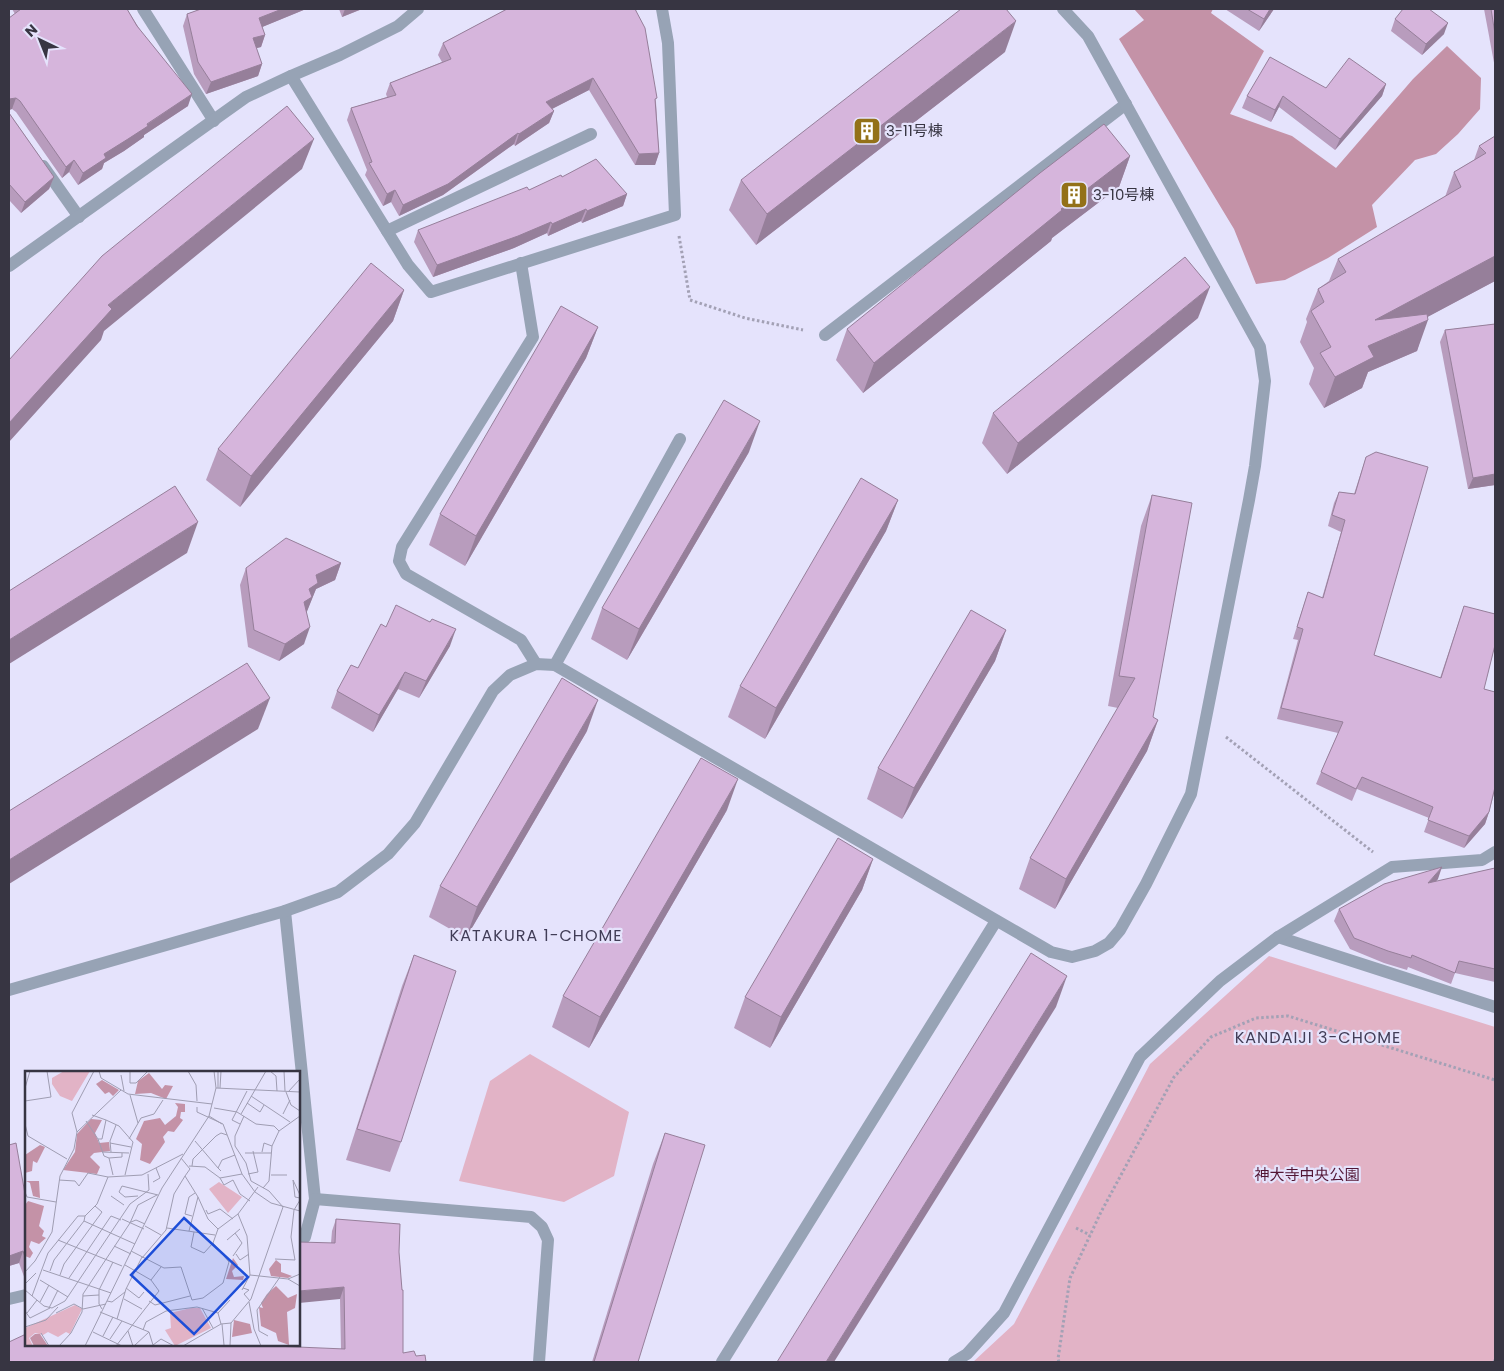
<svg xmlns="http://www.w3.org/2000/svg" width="1504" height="1371" font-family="Poppins,'Noto Sans JP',sans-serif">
<rect width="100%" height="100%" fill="#e5e3fc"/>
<g fill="#e2b3c6">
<polygon points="1269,956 1495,1027 1495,1362 973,1362 1014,1324 1150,1064"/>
<polygon points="530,1054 629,1112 614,1176 564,1202 459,1181 490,1081"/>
</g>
<polygon fill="#c492a7" points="1134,9 1213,9 1211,13 1264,51 1230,114 1292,136 1336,168 1413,79 1447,46 1481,78 1480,109 1458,134 1436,154 1415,160 1372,205 1377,227 1328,258 1285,280 1256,284 1234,229 1119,39 1144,20"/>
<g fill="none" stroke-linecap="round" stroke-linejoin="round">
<g stroke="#a3a1b5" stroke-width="3" stroke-dasharray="2.5 2.5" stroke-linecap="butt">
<polyline points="679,236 690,300 745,318 803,330"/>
<polyline points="1226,737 1373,852"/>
<polyline points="1076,1228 1090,1235"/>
<polyline points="1059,1362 1058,1359 1070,1278 1101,1212 1174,1077 1211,1037 1256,1018 1288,1016 1495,1080"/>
<polyline points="1494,1362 1495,1360"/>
</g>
<g stroke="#97a3b5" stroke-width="12">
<polyline points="521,263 533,337 402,547 399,561 406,574 521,640 536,664"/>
<polyline points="825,335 1126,104"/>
<polyline points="555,665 680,439"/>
</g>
<g stroke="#97a3b5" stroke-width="12">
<polyline points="143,9 214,121"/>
<polyline points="291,76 408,265 431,292 675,215 668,43 662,9"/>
<polyline points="43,166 79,217"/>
<polyline points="387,231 591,134"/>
<polyline points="9,266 246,97 291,76 340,55 398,26 418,9"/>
<polyline points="285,911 315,1199 305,1237 299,1238"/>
<polyline points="1278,937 1495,1007"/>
<polyline points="9,990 285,911 338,892 388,854 415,823 493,691 510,675 536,664 555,665 1051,952 1072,957 1095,951 1109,943 1120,930 1146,884 1191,794 1249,500 1255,466 1265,381 1260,347 1088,36 1063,9"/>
<polyline points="315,1199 531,1217 542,1227 548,1240 539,1362"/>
<polyline points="9,1299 26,1295"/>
<polyline points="722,1362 996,921"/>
<polyline points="954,1362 967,1354 1004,1313 1140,1057 1220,981 1278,937 1392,867 1482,860 1495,852"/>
</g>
</g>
<g fill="#b89cbd">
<polygon points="12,9 127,9 188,106 144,135 144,137 124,151 104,163 102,169 78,185 69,172 62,178 16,112 12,109 9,110 9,18 15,14"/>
<polygon points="201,9 306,9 262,27 265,35 261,47 256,48 262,64 258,76 206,94 194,74 183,26 187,14"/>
<polygon points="339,9 362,9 342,17"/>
<polygon points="507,9 636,9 636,10 656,102 659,153 655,165 635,165 589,90 552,109 554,111 549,123 515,146 514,144 443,195 399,216 391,202 383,206 365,175 367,170 347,120 351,108 387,97 386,94 390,83 442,62 438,55 443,43"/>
<polygon points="1225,9 1274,9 1259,31"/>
<polygon points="1484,9 1495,9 1495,68"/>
<polygon points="1395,19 1444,34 1422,55 1391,31"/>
<polygon points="1005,52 756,245 729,210 741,180"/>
<polygon points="1386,84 1382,96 1335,150 1279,107 1271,122 1242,108 1247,96 1326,88"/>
<polygon points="9,113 54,177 49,189 21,213 9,200"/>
<polygon points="1495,136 1495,281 1427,317 1417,351 1368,372 1362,388 1324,408 1309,384 1314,368 1300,342 1307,322 1306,319 1318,289 1329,281 1338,259 1445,197 1454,172 1474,160 1479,146"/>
<polygon points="1130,156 1119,187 1052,238 1051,241 863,393 836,360 847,329"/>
<polygon points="562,177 627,194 623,206 582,223 581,221 548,236 547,233 514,248 433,277 414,242 418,230 529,190"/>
<polygon points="404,290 393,321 240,507 206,480 218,449"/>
<polygon points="1198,318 1007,474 982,443 993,413"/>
<polygon points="1495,324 1495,485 1468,489 1440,342 1445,330"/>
<polygon points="598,327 586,358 465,566 429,545 440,514"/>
<polygon points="749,452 627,660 591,639 602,608"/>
<polygon points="1366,457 1374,655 1440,678 1464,606 1484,689 1495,692 1495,790 1489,812 1485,824 1464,848 1424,832 1429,818 1357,789 1352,801 1316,784 1321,772 1338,733 1277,719 1298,640 1293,639 1304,604 1308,592 1322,598 1341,532 1328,526 1334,503 1339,492 1354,494"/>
<polygon points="1152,495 1153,717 1158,720 1147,751 1055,909 1019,889 1030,858 1118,708 1108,706 1141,526"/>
<polygon points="898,500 886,531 765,739 728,717 740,686"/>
<polygon points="341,563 335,580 316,589 306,613 304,644 279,661 248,647 240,585 246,568"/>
<polygon points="386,627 450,646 419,698 398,689 373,732 331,708 337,691 358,668"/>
<polygon points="1006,630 995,661 902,819 867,799 878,768"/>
<polygon points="587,731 466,938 429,917 440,886"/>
<polygon points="727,810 589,1048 552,1027 563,996"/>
<polygon points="873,859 862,890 770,1048 734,1028 745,997"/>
<polygon points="1495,868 1495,982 1455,973 1451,984 1408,967 1407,970 1384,963 1350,949 1334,921 1339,909 1438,879 1435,882"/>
<polygon points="414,955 401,1142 390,1172 346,1160 402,986"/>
<polygon points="665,1133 638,1362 592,1362 653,1164"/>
<polygon points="9,1145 25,1194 26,1193 26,1282 19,1263 9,1266"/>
<polygon points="336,1219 399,1252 403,1353 416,1356 341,1349 340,1299 331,1243 332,1231"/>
</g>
<g fill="#967f9a">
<polygon points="282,9 306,9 255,30 259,18"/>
<polygon points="345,9 362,9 342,17"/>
<polygon points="1270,9 1274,9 1259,31 1264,19"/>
<polygon points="1016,21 1005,52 756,245 767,214"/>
<polygon points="1448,23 1444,34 1422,55 1426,44"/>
<polygon points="265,35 261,47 249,50 253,38"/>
<polygon points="262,64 258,76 206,94 211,82"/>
<polygon points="593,78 589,90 542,114 546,102"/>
<polygon points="1386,84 1382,96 1335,150 1340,139"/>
<polygon points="192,94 188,106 144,135 144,137 124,151 104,163 102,169 78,185 83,173 104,154"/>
<polygon points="1283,96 1279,107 1271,122 1275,110"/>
<polygon points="16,98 12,109 9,110 9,99"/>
<polygon points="554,111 549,123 515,146 519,134"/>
<polygon points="518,133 514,144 443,195 399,216 403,205"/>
<polygon points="314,139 302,169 104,331 101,340 9,442 9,423 108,305"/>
<polygon points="659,153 655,165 635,165 639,154"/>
<polygon points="1130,156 1119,187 1052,238 1051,241 863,393 874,363 1061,209"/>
<polygon points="74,160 69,172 62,178 66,167"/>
<polygon points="54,177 49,189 21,213 25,202"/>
<polygon points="395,190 391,202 383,206 387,194"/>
<polygon points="627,194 623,206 582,223 587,211"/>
<polygon points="586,209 581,221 548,236 552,224"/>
<polygon points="551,222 547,233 514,248 433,277 437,265"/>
<polygon points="1495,256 1495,281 1390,337 1428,320 1417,351 1368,372 1362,388 1324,408 1335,377 1375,320"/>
<polygon points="1210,287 1198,318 1007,474 1018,443"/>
<polygon points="404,290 393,321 240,507 251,476"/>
<polygon points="598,327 586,358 465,566 476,536"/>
<polygon points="760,421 749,452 627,660 639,629"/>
<polygon points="1495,474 1495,485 1468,489 1473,478"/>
<polygon points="898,500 886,531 765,739 776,708"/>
<polygon points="198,522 187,553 9,664 9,640"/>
<polygon points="341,563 335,580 316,589 306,614 298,620 309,589 316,575"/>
<polygon points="310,627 304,644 279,661 285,644"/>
<polygon points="456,629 450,646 419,698 426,681"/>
<polygon points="1006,630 995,661 902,819 914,788"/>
<polygon points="405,672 398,689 373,732 379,715"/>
<polygon points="270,698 258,729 9,884 9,860"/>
<polygon points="598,700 587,731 466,938 477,907"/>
<polygon points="1158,720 1147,751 1055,909 1066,879"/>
<polygon points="738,779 727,810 589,1048 600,1017"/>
<polygon points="1489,812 1485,824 1464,848 1469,836"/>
<polygon points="873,859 862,890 770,1048 781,1017"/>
<polygon points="1442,867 1438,879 1424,895 1428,883"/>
<polygon points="1067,976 1056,1007 834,1362 826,1362"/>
<polygon points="23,1251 19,1263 9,1266 9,1256"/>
<polygon points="344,1287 340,1299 299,1303 299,1291"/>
</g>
<g fill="#d6b5dc" stroke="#967f9a">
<polygon points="21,9 127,9 137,26 192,94 147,124 148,126 128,139 104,154 106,158 83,173 74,160 66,167 20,101 16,98 9,99 9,18"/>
<polygon points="201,9 282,9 259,18 265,35 253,38 262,64 211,82 198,62 187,14"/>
<polygon points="507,9 635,9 645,28 657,98 655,99 659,153 639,154 593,78 546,102 554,111 519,134 518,133 448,184 403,205 395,190 387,194 369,163 372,162 351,108 396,95 390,83 451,59 443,43"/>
<polygon points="961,9 1006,9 1016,21 767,214 741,180"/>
<polygon points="1247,9 1270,9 1264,19"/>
<polygon points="1403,9 1429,9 1448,23 1426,44 1395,19"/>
<polygon points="1491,9 1495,9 1495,34"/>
<polygon points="1270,57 1326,88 1349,58 1386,84 1340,139 1283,96 1275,110 1247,96"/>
<polygon points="287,106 314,139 108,305 112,309 9,423 9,360 102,256"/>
<polygon points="9,113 54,177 25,202 9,184"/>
<polygon points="1104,124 1130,156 1061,209 1062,210 874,363 847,329 1040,173"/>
<polygon points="1495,136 1495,256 1375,320 1427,314 1428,320 1368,346 1374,357 1335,377 1320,353 1331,347 1311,311 1324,302 1318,289 1346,272 1338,259 1461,187 1454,172 1486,153 1479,146"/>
<polygon points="596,159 627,194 587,211 586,209 552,224 551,222 518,236 437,265 418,230 527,187 529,190 561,175 562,177"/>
<polygon points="1185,257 1210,287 1018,443 993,413"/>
<polygon points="371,263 404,290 251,476 218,449"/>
<polygon points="561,306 598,327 476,536 440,514"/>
<polygon points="1495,324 1495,474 1473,478 1445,330"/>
<polygon points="724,400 760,421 639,629 602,608"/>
<polygon points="1376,452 1428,467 1374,655 1441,678 1464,606 1495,614 1495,645 1484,689 1495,692 1495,787 1489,812 1469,836 1428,820 1433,807 1362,777 1356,789 1321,772 1343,722 1281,708 1303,629 1297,627 1308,592 1323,598 1345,520 1332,515 1339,492 1355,494 1366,457"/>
<polygon points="861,478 898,500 776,708 740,686"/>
<polygon points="175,486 198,522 9,640 9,591"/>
<polygon points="1152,495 1192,503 1153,717 1158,720 1066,879 1030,858 1135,678 1119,676"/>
<polygon points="286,538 341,563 316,575 318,583 309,589 312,597 304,602 310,627 285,644 254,630 246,568"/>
<polygon points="396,605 430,622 432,619 456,629 426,681 405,672 379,715 337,691 351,665 358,668 381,624 386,627"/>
<polygon points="971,610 1006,630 914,788 878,768"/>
<polygon points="247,663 270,698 9,860 9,811"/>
<polygon points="562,678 598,700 477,907 440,886"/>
<polygon points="701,758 738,779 600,1017 563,996"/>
<polygon points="838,838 873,859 781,1017 745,997"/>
<polygon points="1442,867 1428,883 1495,868 1495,969 1459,961 1455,973 1412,955 1411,958 1388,951 1354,938 1339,909 1384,884"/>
<polygon points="1031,953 1067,976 826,1362 777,1362"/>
<polygon points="414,955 456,971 401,1142 357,1129"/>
<polygon points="665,1133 705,1145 638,1362 594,1362"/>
<polygon points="16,1143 25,1194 26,1193 26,1260 23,1251 9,1256 9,1145"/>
<polygon points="336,1219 400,1224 399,1252 402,1290 403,1290 403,1353 414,1351 416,1356 425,1355 426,1362 9,1362 9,1342 26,1334 26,1345 250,1345 345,1349 344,1287 299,1291 299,1242 335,1243"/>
</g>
<defs>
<symbol id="building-square" viewBox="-11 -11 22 22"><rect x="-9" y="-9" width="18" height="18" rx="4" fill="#937118" stroke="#e5e3fc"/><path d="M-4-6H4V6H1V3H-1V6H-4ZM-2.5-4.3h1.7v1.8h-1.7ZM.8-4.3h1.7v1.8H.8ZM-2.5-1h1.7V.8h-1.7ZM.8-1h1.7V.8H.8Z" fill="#fff"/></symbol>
</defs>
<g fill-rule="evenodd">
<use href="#building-square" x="851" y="115" width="32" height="32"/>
<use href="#building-square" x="1058" y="179" width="32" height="32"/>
</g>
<g text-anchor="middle" stroke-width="4.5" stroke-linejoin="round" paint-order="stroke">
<g font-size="15" fill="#373542" stroke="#e5e3fc" text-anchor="start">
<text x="886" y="136">3-11号棟</text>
<text x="1093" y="200">3-10号棟</text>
</g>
<g font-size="15" fill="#521635" stroke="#e5e3fc">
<text x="1307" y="1180">神大寺中央公園</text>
</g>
<g font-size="16" letter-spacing="1" fill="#413d57" stroke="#e5e3fc">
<text x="536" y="941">KATAKURA 1-CHOME</text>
<text x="1318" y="1043">KANDAIJI 3-CHOME</text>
</g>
</g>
<g transform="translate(25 1071)">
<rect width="275" height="275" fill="#e5e3fc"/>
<path d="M39,0H65L47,30L35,25L27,13V7ZM194,111L217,126L203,142L184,118ZM50,234L57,238L45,263L41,261L33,266L23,261L18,264L10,262L4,267L8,275H0V257ZM166,237H175L186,257L150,275L140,259L146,257L145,242Z" fill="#e2b3c6"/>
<path d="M124,2L137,18L140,14L148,15L141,28L126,22L110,23L113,10ZM77,9L94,19L88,25L84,21L80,23L71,13ZM150,32L160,33V41H156L155,47L158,49L149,61L143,60L138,66L140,71L125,93L115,89L117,73L111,68L119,50L135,47L140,54L151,45L153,36ZM66,48L77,49L70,62L74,72L84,71L85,80L69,82L65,86L75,96L72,103L38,99L50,81L52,63ZM15,74L20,76L12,92L8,90L7,100L0,102V84ZM1,110H14L15,127L8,125L5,112ZM3,130L19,135L14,155L19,160L17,165L21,167L14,173L6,170L4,176L8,182L5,187L0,185V134ZM208,187L213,194L207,200L209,206L219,205L218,209L201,208ZM251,189L256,193V201L267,205L263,207L246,205L244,198ZM251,215L263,227L272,223L270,237L262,241L264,274L253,270L251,262L236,255L234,236L238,237L236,232L242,223ZM209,249L225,253L227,262L207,266ZM10,263H15L23,275H9L5,267Z" fill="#c492a7"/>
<path fill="none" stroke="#9f9db2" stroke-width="1" d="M74,0L76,7L103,23L187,33M105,0V12H111L123,0M163,0L171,14L172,30M189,0L191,17M245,0L251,5L252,20M259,0L260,20M96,4L99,20M0,17L5,0M193,17V0M195,17L196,0M261,21L266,34L275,40M263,21L275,8M105,24L113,52M226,25L265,51M0,30L26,26L22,0M222,32L235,41L239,34M172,36V41L198,53L217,103L230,121L246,132L275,140M189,37L212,41L231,53L249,55L254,60M216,43L241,0M258,43L265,29M67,44L81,49L77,68H73L79,85L84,87L88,104M184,45L197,53M219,45L210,65V75L221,92L226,110L244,120L258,136M81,49L94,55L108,71L100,104M61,50L73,68M0,53L3,65L42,88M215,53L207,49L222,20M52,61L47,42L69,0M104,68L116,47L129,43L138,29M170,70L193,97M85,72L106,76M77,81L104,82M86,81L85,70L91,54M237,81L239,72L247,75M220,82H246M84,87L97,86V82M156,87L165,98L160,105M164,95L180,96L195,107L217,103M167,95L168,88L191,65L196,62L202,64M196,100L193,97L197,89L210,84M223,103L233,101L228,80M246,104H262M195,107L199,114L208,109L215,123L225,130M34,109L50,110L54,115L63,102L83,106M268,109L270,126L275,127M268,109L275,124M128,111L135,107L131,97M238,117L244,110L247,75L254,60L275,45M0,121L2,126L31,131M86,125L99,134M113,125L100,126L94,121L97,115L133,124M173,126L183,148L193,158M181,139L183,143L195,138L208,148M213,143L222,165L225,204M60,145L59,150L110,173M167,145L160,143L164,126L170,122M97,148L119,158M106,151L111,149L120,153M120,155L136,164M142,157L190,164M169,161L166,176L179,182L188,172M33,169L97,195M202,169L215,158M89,175L106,183M106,180L139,197L156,196L167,229L178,227L198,212L204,191L188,172L193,158L213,143L233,116M211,183L215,189L224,183M208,185L217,172L210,162M117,187L141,159L149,123L160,105L173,126L164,160M250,188L270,189L266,166L269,139L275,129M18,199L86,222M25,200L29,189L59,150M0,201L10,190L27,161L35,105L49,78L52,61L96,19M275,203L263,208L275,215M35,204L39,193L77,141L70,135M44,207L86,145L96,149M15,209L43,226M126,209L136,196M0,213L11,202M101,217L114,227L119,221M218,217L224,219L219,223L225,230M0,219L19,235L27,237L40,230L105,133L124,119L123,103M217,219L225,204L263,208M7,225L23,182L53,145H60L72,133L83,106L117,104L158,83M58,225L74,224M99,228L117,238M82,230L87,231L100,221M124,230L130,234L165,225M15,231L24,214M224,231L229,258L236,275M24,237L33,219M177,237L188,257M58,238L81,233M77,238L74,233V219L88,191M0,240L5,247L25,237M75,241L124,261L128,274M2,242L12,229M31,242L49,233L58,238M92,248L101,218L117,186M196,253L193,242L205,229M197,253L199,274M0,256L21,249L33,236M118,259L121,251L141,240L172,236L193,242M103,260L108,275M68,261L97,275M16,262L24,275M78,265L88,246M243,265L234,260L232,239L255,206M85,268L97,250M128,274L136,268L149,275M34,275L46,262L57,241L58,223L105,152L113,134L132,124M60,275L137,117L184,45L191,17L275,21M91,275L134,220L126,209L100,194M109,275L124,261M158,275L196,253L206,252M205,275L206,252L226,228L258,136"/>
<path fill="#1d4ed8" fill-opacity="0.15" stroke="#1d4ed8" stroke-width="2.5" d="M159,147L223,206L169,263L106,204Z"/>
<rect width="275" height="275" fill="none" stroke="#373542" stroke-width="2.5"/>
</g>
<rect width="1504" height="1371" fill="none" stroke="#373542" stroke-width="20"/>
<g transform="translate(40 40) rotate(317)" stroke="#e5e3fc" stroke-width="4" paint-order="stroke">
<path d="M0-4L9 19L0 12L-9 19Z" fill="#373542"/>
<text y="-8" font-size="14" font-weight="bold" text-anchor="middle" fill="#373542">N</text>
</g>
</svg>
